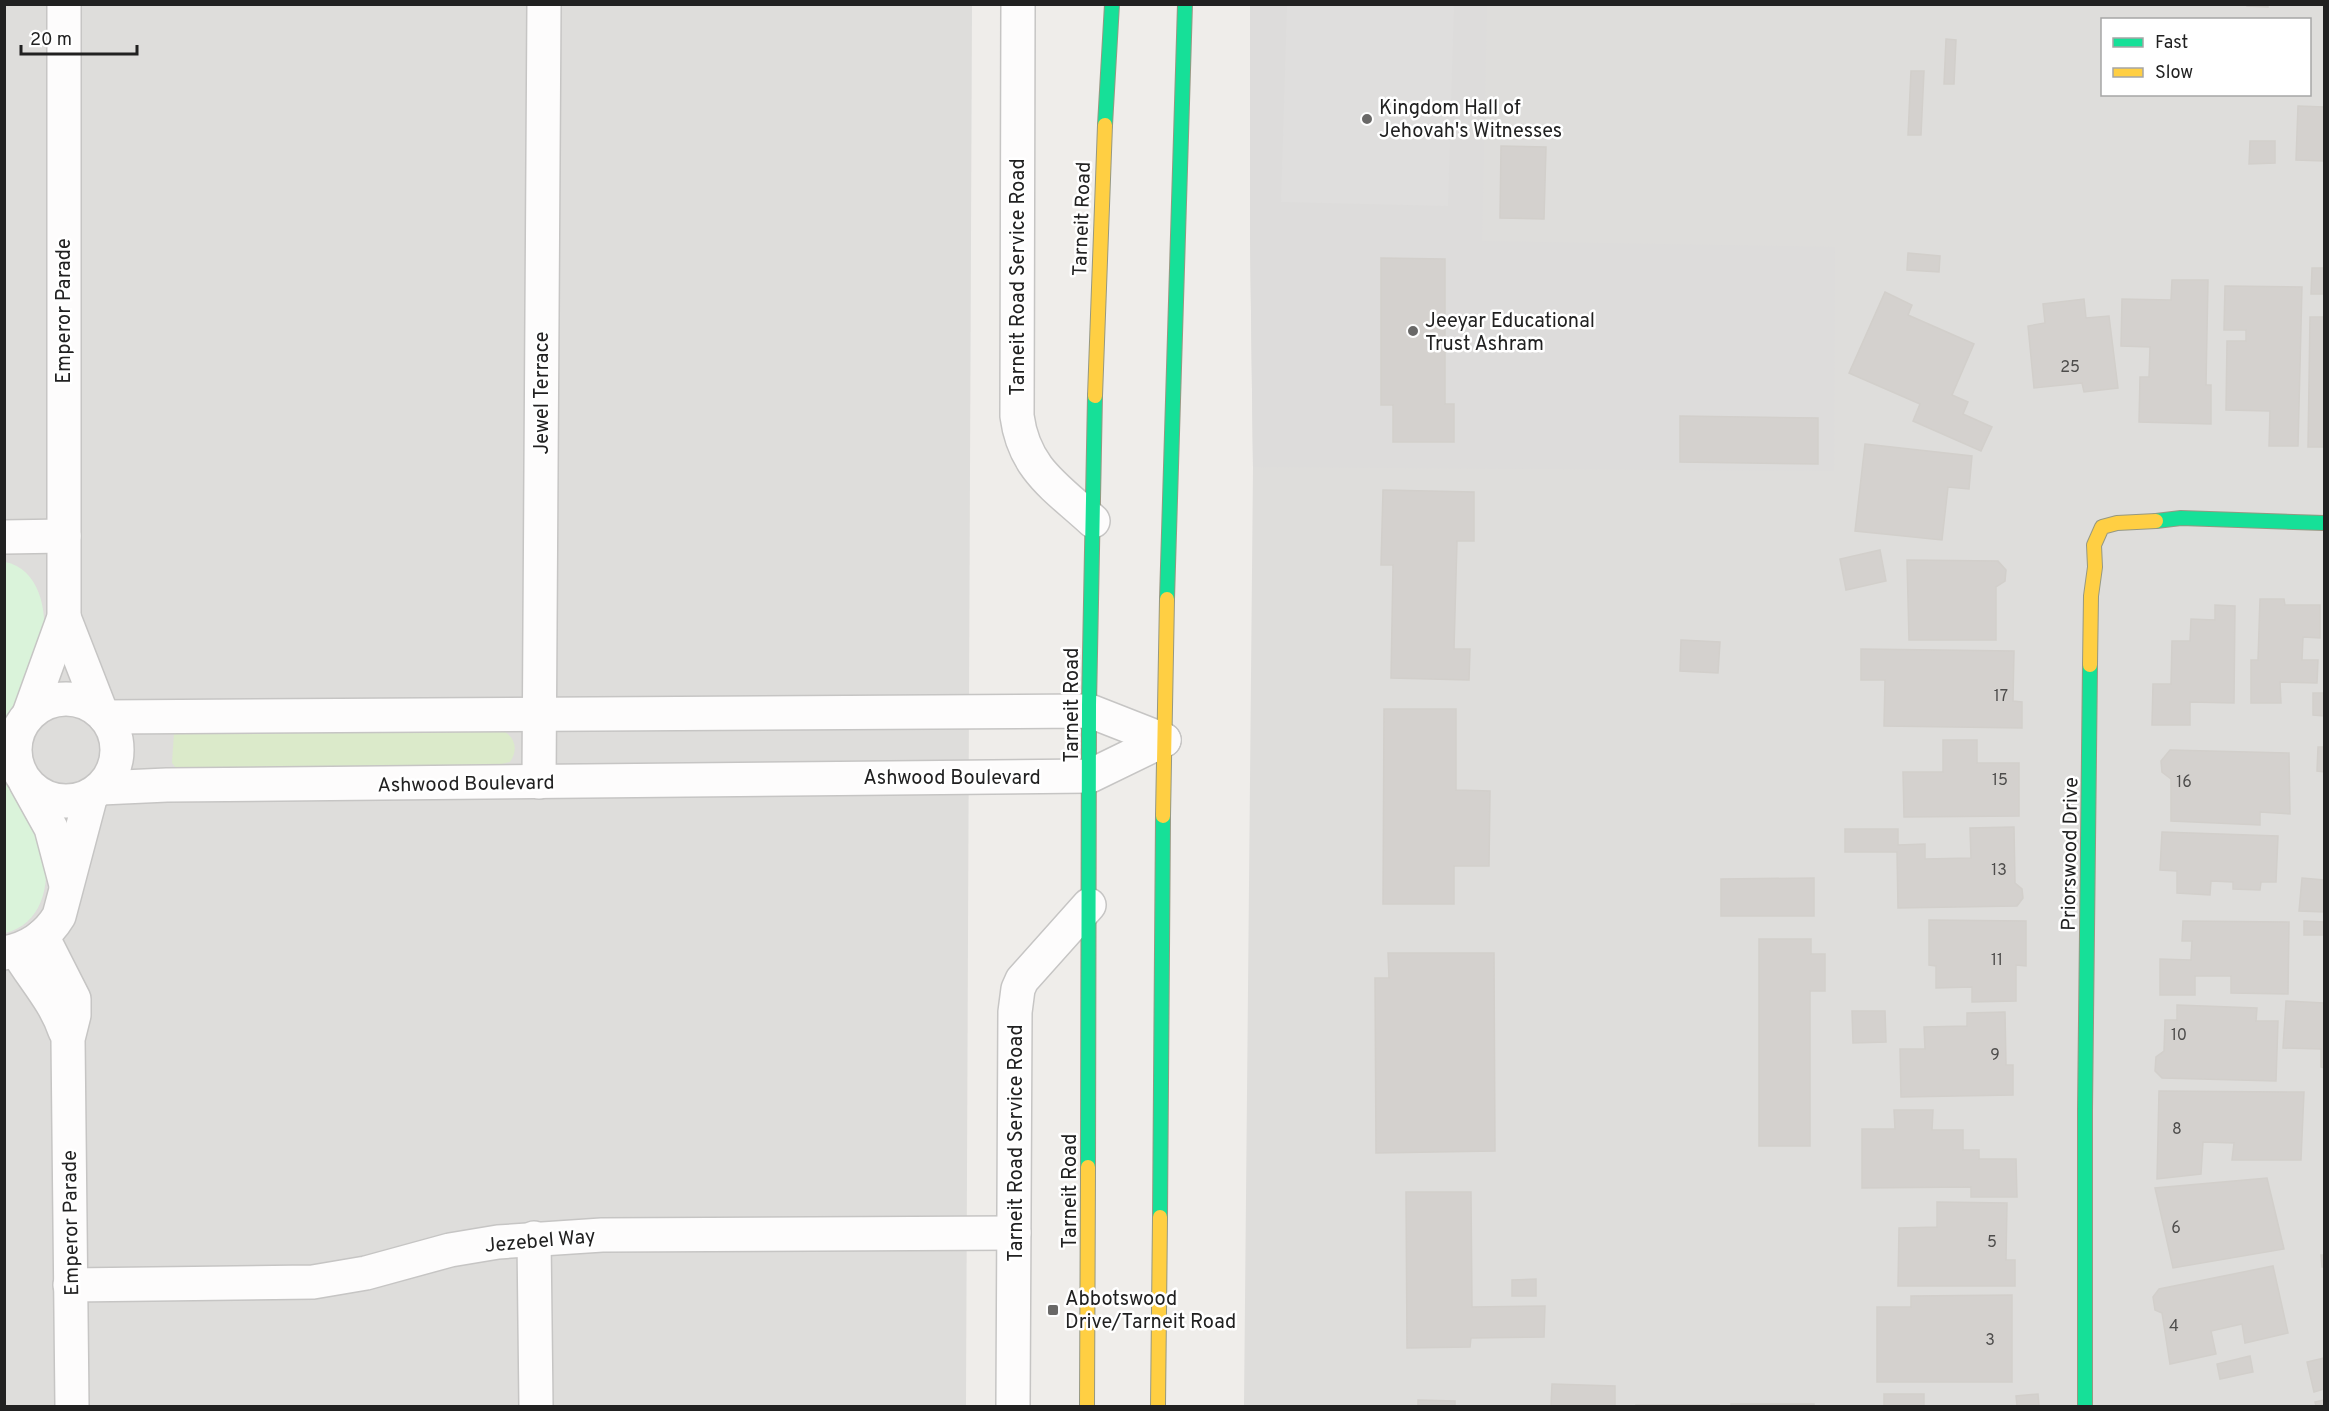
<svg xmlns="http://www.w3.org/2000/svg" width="2329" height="1411" font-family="Overpass,sans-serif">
<rect width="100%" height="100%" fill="#efedea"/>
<g fill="#dedddb" fill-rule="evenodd">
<polygon points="5,5 972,5 966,1406 5,1406"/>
<path d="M1250,5H2324V1406H1244L1253,467L1250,234ZM2102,20H2310V94H2102Z"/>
</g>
<polygon fill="#dddcdb" points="1250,5 1487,5 1482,241 1835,247 1834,471 1253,467 1250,234"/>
<path fill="#dbeaca" d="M499,729C515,735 519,749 510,762L493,766L176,768L172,763L174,732Z"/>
<g fill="#daf3da">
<path d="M5,562C39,568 48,611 43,641C39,658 31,677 25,694C20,706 10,717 5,730Z"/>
<path d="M4,770C9,785 22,795 28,809C34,822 41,838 44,852C51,886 41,925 5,933Z"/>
</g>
<polygon fill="#dfdedd" points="1287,5 1454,5 1448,206 1281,202"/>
<g fill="#d4d1ce" stroke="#d2cfcb" stroke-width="1.5">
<polygon points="2247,4 2268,4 2268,7 2247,6"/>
<polygon points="1946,39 1956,40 1954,84 1944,84"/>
<polygon points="1911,71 1924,71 1921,135 1908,135"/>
<polygon points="2298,106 2324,107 2324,161 2296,160"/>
<polygon points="2250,141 2275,141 2275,163 2249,164"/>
<polygon points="1501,146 1546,147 1544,219 1500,218"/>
<polygon points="1908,253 1940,256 1939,272 1907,270"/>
<polygon points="1381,258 1445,259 1445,404 1454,404 1454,442 1393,442 1393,405 1381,405"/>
<polygon points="2312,268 2324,268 2324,294 2311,294"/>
<polygon points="2172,280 2208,280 2206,385 2211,385 2211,424 2139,422 2140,377 2149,377 2150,347 2121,346 2122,299 2171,300"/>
<polygon points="2225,286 2302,287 2298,446 2269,446 2270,411 2226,410 2227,341 2246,341 2246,330 2224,330"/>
<polygon points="1885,292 1912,305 1908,315 1974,344 1952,395 1968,402 1963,414 1992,427 1981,451 1913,421 1920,404 1849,373"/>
<polygon points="2084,299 2086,318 2109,316 2118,388 2084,392 2082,383 2034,388 2028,326 2045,323 2043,304"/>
<polygon points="2310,317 2324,317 2324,447 2308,447"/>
<polygon points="1680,416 1818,418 1818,464 1680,462"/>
<polygon points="1865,444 1972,456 1969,489 1948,487 1942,540 1855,531"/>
<polygon points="1383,490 1474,492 1474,541 1457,541 1454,649 1470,649 1469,680 1391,678 1393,565 1381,565"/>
<polygon points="1880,550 1886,581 1846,590 1840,559"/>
<polygon points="1907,560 1998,561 2006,570 2005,581 1996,587 1996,640 1909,640"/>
<polygon points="2260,599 2284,599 2285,605 2320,605 2320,638 2303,637 2302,660 2318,660 2317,683 2280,682 2281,703 2251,703 2251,660 2258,660"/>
<polygon points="2215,605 2235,606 2234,703 2190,702 2190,725 2152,725 2153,684 2171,684 2172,641 2190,641 2191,619 2215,620"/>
<polygon points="1681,640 1720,642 1718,673 1680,671"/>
<polygon points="1861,649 2014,651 2013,701 2022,702 2022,728 1884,726 1885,680 1861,680"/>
<polygon points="2313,693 2324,693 2324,716 2313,715"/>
<polygon points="1384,709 1456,709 1456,790 1490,791 1489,866 1454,866 1454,904 1383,904"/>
<polygon points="1943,740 1977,740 1977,763 2019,763 2019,816 1904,817 1903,772 1943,772"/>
<polygon points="2318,747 2324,747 2324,772 2317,771"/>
<polygon points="2170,750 2289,753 2290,814 2260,812 2260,825 2171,821 2171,779 2162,772 2161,761"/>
<polygon points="2014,827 2015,883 2022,889 2023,898 2017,906 1898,908 1897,852 1845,852 1845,829 1898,829 1898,845 1925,844 1925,859 1971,858 1970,828"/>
<polygon points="2162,832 2278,836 2276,882 2261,882 2260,890 2233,889 2233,882 2211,881 2210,895 2177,893 2177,871 2160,870"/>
<polygon points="1814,878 1814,916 1721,916 1721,879"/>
<polygon points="2302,878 2324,880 2324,912 2299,911"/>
<polygon points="1929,920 2026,921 2026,966 2016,965 2016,1001 1972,1002 1972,987 1936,988 1936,966 1929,965"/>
<polygon points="2183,921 2289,922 2288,994 2231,993 2231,976 2195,976 2195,995 2160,995 2160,959 2191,960 2192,941 2182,941"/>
<polygon points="2304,921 2324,922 2324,935 2304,935"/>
<polygon points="1759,939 1811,939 1811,954 1825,954 1825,991 1810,991 1810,1146 1759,1146"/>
<polygon points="1388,953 1494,953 1495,1151 1376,1153 1375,978 1389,978"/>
<polygon points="2286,1001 2324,1003 2324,1068 2321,1067 2321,1049 2283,1048"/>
<polygon points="2177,1005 2257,1008 2256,1021 2278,1021 2276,1081 2162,1078 2155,1071 2156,1057 2164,1051 2165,1020 2177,1020"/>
<polygon points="1852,1011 1885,1011 1886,1042 1853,1043"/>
<polygon points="2005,1012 2006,1065 2013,1065 2013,1095 1901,1097 1900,1049 1925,1049 1924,1027 1967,1026 1967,1013"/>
<polygon points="2159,1091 2304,1092 2301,1160 2232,1160 2234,1143 2203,1142 2201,1174 2157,1179"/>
<polygon points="1894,1110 1933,1110 1932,1130 1963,1130 1963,1150 1979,1150 1979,1159 2016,1159 2017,1197 1971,1197 1971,1187 1862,1188 1862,1129 1895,1129"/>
<polygon points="2267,1178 2284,1249 2173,1268 2155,1188"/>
<polygon points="1406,1192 1471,1192 1472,1307 1545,1306 1544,1337 1471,1338 1470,1347 1407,1348"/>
<polygon points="1937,1202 2007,1203 2006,1260 2015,1260 2015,1286 1898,1286 1899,1228 1937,1227"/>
<polygon points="2321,1255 2324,1255 2324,1267 2322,1267"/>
<polygon points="2273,1266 2288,1333 2245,1343 2242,1324 2211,1331 2216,1354 2170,1364 2162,1313 2155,1310 2153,1297 2159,1289"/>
<polygon points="1536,1279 1536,1296 1512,1296 1512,1280"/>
<polygon points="2012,1295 2012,1382 1877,1382 1877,1307 1911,1307 1911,1296"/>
<polygon points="2250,1356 2253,1372 2220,1379 2217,1364"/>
<polygon points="2324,1358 2324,1389 2314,1392 2307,1362"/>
<polygon points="1552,1384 1615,1386 1615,1406 1551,1406"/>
<rect x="1884" y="1394" width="40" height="12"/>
<polygon points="2038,1394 2039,1406 2017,1406 2016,1396"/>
<polygon points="1418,1400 1455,1401 1455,1406 1418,1406"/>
<polygon points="2324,1400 2324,1406 2316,1406 2315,1402"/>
<rect x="1731" y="1404" width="83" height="2"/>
<rect x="1636" y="1405" width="83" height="1"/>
</g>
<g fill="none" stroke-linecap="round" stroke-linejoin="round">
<defs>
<g id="street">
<path d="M1018,4L1017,416C1024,469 1056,487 1093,521"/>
<polyline points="4,537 64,536"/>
<polyline points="64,617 101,712"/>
<circle cx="66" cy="750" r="51"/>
<polyline points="29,714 64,617 64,4"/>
<polyline points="105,717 1090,711 1164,740"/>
<polyline points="539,782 544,4"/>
<polyline points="26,783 51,828 66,885"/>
<polyline points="101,788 167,785 1090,776 1164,740"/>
<polyline points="42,936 74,999 74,1015 68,1039 72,1406"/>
<path d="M17,951C33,978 55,1001 65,1031"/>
<path d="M4,953C28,949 47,936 59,916L91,795"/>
<polyline points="534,1238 536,1406"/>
<polyline points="70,1285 313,1282 366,1273 450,1250 498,1242 602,1235 1014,1233"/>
<polyline points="1013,1406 1015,1012 1018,989 1022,980 1089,905"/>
</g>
<g id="fast">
<polyline points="1105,125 1112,4"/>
<polyline points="2156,521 2181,518 2324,523"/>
<polyline points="1167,599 1185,4"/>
<polyline points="1088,1167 1089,705 1095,396"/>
<polyline points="1160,1217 1163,816"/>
<polyline points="2085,1406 2085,1110 2090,665"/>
</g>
<g id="slow">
<polyline points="1095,396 1105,125"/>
<polyline points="2090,665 2091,596 2095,567 2094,545 2102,527 2117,523 2156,521"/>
<polyline points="1163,816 1167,599"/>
<polyline points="1087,1406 1088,1167"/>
<polyline points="1158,1406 1160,1217"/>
</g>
</defs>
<use href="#street" stroke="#c6c5c4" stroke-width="36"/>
<use href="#fast" stroke="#969882" stroke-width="16"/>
<use href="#slow" stroke="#969882" stroke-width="16"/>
<use href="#street" stroke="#fdfcfc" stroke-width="33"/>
<use href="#fast" stroke="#16e098" stroke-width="14"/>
<use href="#slow" stroke="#ffcf43" stroke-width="14"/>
</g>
<g fill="#696867" stroke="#fff" stroke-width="2">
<circle cx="1367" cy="119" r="6"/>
<circle cx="1413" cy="331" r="6"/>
<rect x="1047" y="1304" width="12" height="12" rx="3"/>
</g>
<g text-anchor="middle" stroke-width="5" stroke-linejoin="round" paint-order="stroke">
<g font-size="16" fill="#4e4d4c">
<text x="2070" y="372">25</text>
<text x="2001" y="701">17</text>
<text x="2000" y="785">15</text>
<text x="2184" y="787">16</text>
<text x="1999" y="875">13</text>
<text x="1997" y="965">11</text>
<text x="2179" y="1040">10</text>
<text x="1995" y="1060">9</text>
<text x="2177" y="1134">8</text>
<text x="2176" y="1233">6</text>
<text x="1992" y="1247">5</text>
<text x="2174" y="1331">4</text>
<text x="1990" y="1345">3</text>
</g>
<g font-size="20" fill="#212121" stroke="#fff" text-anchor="start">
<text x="1379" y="114">Kingdom Hall of<tspan x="1379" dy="23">Jehovah's Witnesses</tspan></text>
<text x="1425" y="327">Jeeyar Educational<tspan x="1425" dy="23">Trust Ashram</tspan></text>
<text x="1065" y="1305">Abbotswood<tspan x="1065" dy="23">Drive/Tarneit Road</tspan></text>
</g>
<g font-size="20" fill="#212121" stroke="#fff">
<text transform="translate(1081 219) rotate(-88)" y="7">Tarneit Road</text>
<text transform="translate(1017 277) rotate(-90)" y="7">Tarneit Road Service Road</text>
<text transform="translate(63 311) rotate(-90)" y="7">Emperor Parade</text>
<text transform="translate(541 393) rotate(-90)" y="7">Jewel Terrace</text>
<text transform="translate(1071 705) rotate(-90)" y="7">Tarneit Road</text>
<text x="952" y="784">Ashwood Boulevard</text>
<text transform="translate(466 783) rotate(-1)" y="7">Ashwood Boulevard</text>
<text transform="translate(2069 854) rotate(-89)" y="7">Priorswood Drive</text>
<text transform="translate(1015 1143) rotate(-90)" y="7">Tarneit Road Service Road</text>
<text transform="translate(1069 1191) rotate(-90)" y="7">Tarneit Road</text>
<text transform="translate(70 1223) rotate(-91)" y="7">Emperor Parade</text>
<text transform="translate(540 1240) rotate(-5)" y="7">Jezebel Way</text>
</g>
</g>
<rect width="2329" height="1411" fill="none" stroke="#212121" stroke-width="12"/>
<rect x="2101" y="18" width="210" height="78" fill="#ffffff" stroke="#a6a6a6" stroke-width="1.5"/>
<rect x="2113" y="38" width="30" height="9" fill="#16e098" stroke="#a6a6a6" stroke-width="1.5"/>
<text x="2155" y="48" font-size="18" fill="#212121">Fast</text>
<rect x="2113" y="68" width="30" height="9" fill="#ffcf43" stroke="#a6a6a6" stroke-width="1.5"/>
<text x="2155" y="78" font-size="18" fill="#212121">Slow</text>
<path d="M21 45v9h116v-9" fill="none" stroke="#212121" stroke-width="3"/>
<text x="30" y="45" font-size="18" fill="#212121" stroke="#ffffff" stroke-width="4.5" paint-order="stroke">20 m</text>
</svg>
